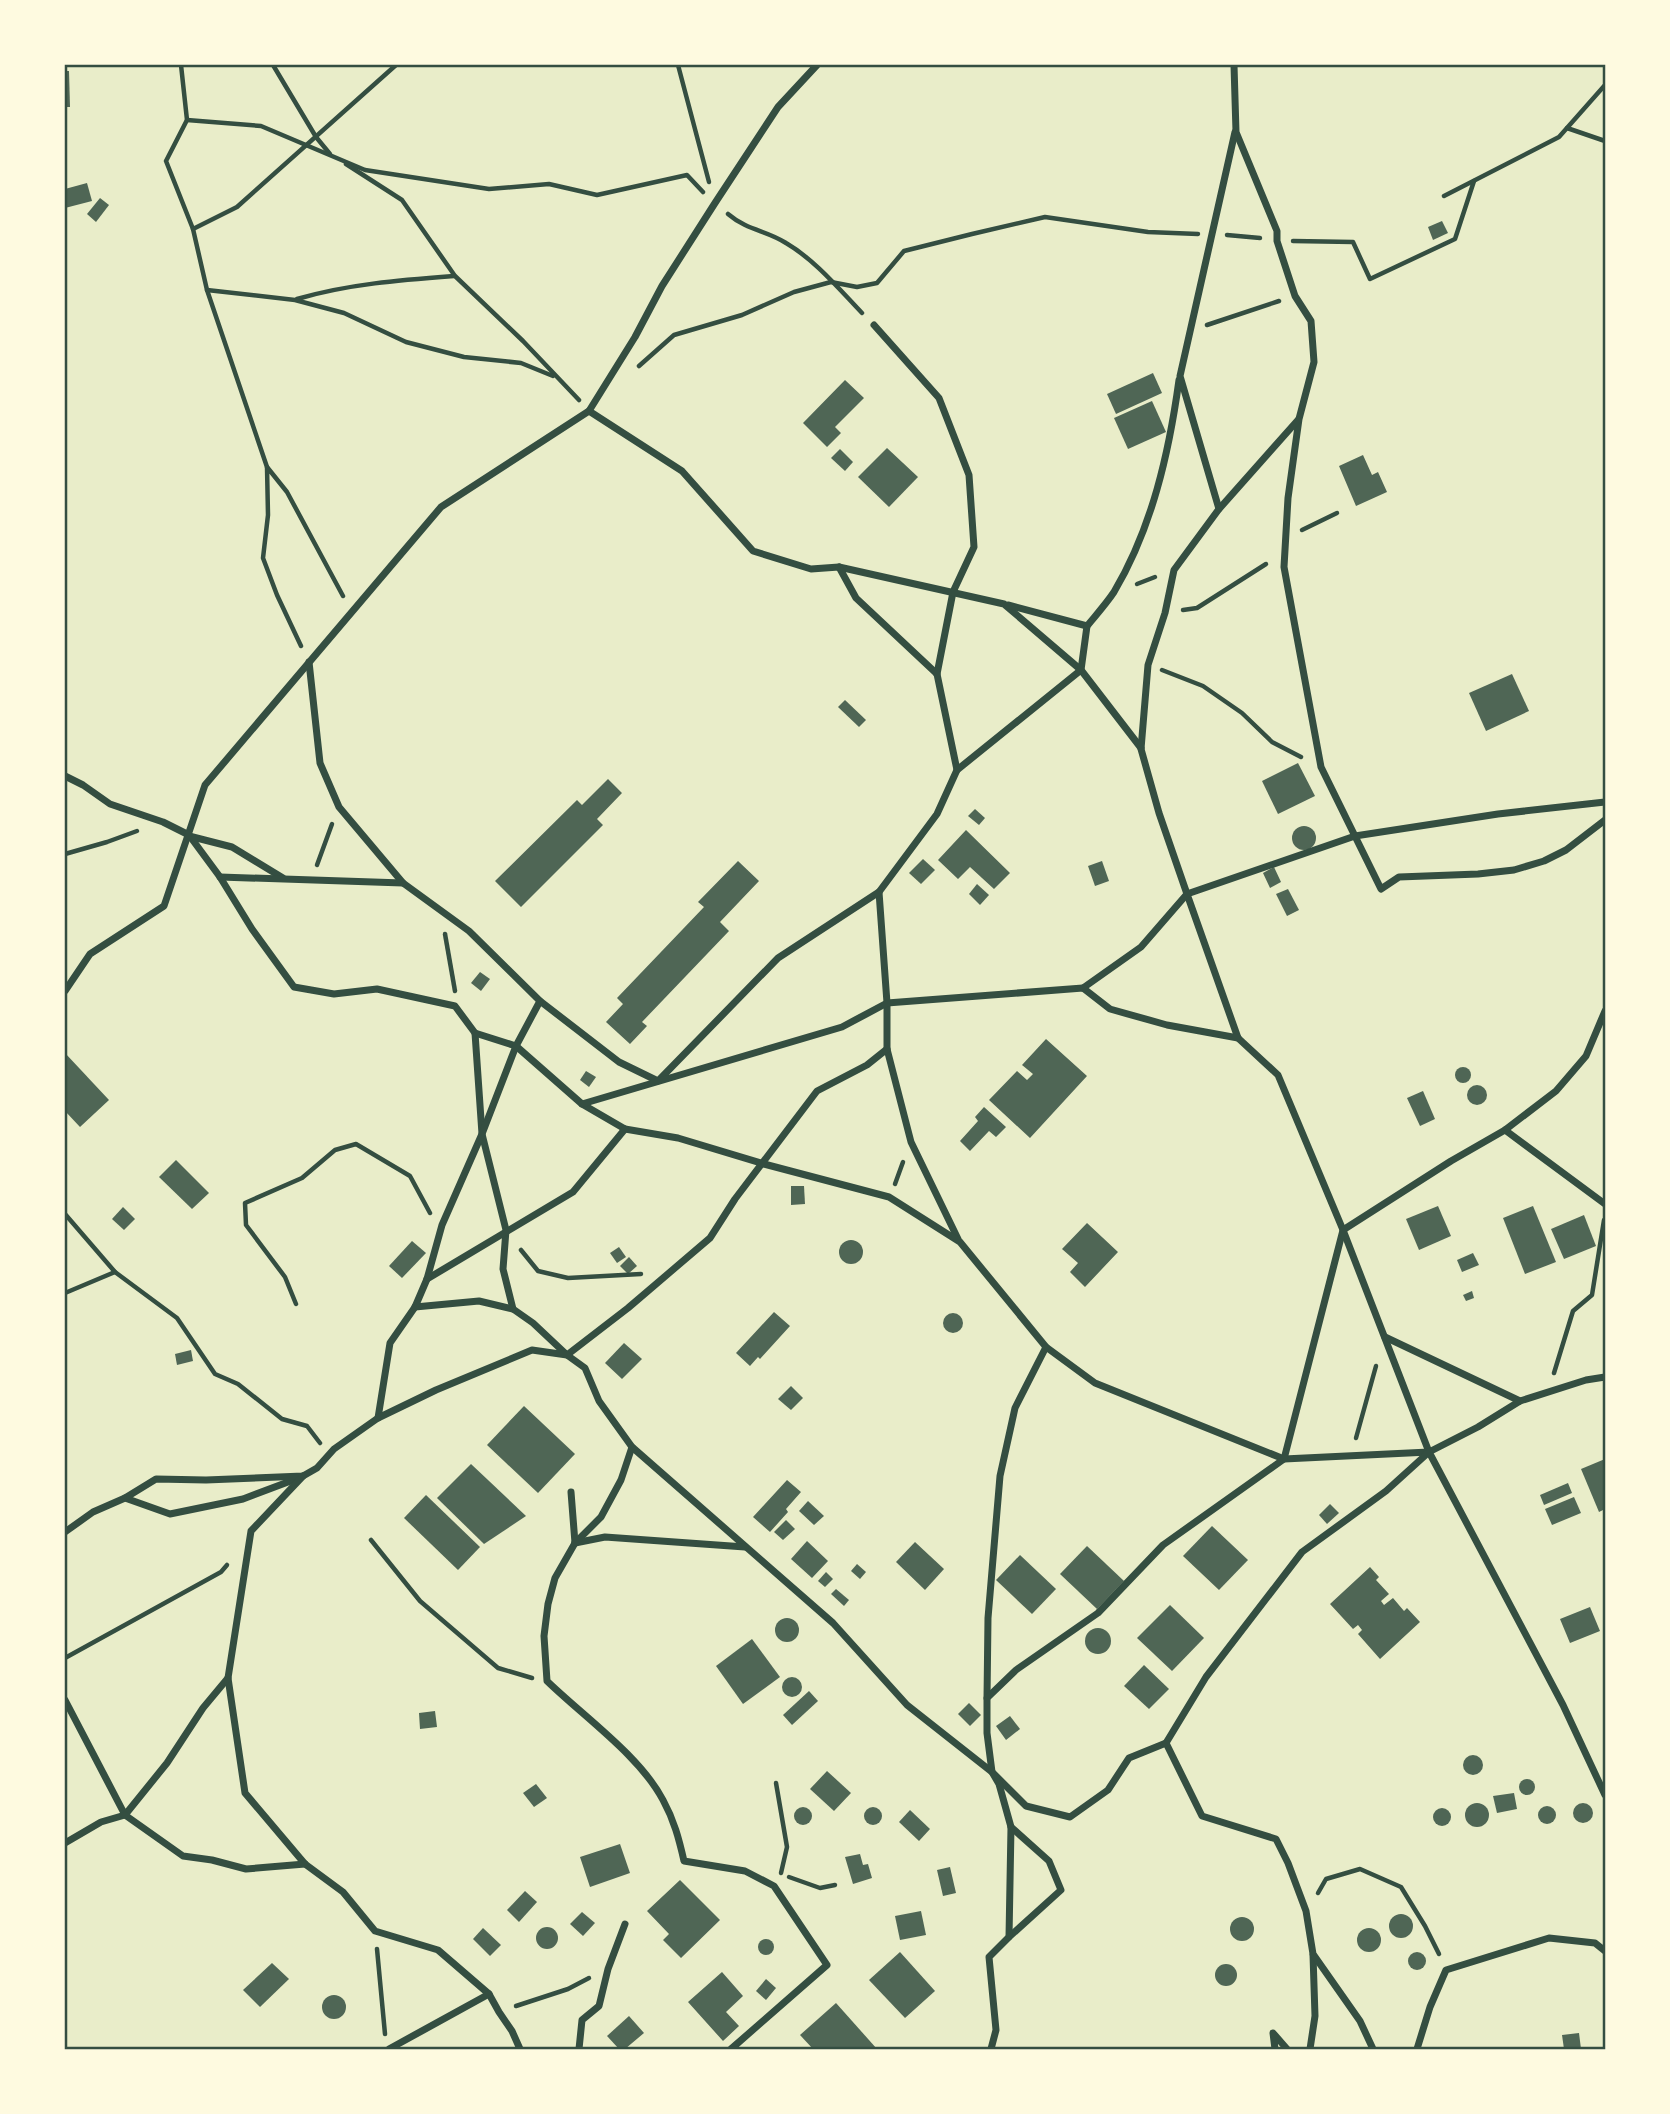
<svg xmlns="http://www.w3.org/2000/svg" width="1670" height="2114" font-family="Poppins,sans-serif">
<rect width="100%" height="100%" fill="#e9edc9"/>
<g fill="#4f6655">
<polygon points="65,71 69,71 70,107 65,107"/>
<polygon points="87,183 92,201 65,208 65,189"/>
<polygon points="100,198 109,205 96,222 87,214"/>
<polygon points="1442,221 1448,233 1433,240 1428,227"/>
<polygon points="1153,373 1162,393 1116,414 1107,394"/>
<polygon points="845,380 864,398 835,427 841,433 827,447 803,423"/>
<polygon points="1152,401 1166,432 1128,449 1114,418"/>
<polygon points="887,448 918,477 889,507 858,477"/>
<polygon points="840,449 853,462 845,471 831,458"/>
<polygon points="1363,455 1372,475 1378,472 1387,492 1356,506 1339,466"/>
<polygon points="1512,674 1529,711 1486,731 1469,693"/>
<polygon points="845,700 866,720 859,727 838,707"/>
<polygon points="1298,763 1315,796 1278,814 1262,781"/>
<polygon points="608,779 622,793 597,819 603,825 521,907 495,881 577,800 582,805"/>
<polygon points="975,809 985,818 979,825 968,816"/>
<circle cx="1304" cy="838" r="12"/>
<polygon points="966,830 1010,873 994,889 970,867 958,879 938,860"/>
<polygon points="923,859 935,870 921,884 909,873"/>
<polygon points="738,861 759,881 720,922 729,931 642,1022 647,1026 630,1044 606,1022 623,1004 617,998 704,907 698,902"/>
<polygon points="1102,861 1109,881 1095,886 1088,866"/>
<polygon points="1274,867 1281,882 1270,888 1263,873"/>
<polygon points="977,884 989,895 980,905 969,894"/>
<polygon points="1288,889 1299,910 1287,916 1276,894"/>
<polygon points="480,972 490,979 481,991 471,983"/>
<polygon points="1046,1039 1087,1076 1030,1138 989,1100 1017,1071 1027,1080 1033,1074 1022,1065"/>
<polygon points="65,1053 109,1100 80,1127 65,1111"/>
<circle cx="1463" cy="1075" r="8"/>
<polygon points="586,1071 596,1077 589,1087 580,1080"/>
<circle cx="1477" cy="1095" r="10"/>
<polygon points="1423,1091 1435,1119 1420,1126 1407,1098"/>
<polygon points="984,1107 1006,1127 996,1137 989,1131 970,1151 960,1141 978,1121 975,1117"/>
<polygon points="176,1160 209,1193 192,1209 159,1177"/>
<polygon points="791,1186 804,1186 805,1204 791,1205"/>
<polygon points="1438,1206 1451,1236 1419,1250 1406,1219"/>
<polygon points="1533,1206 1556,1262 1525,1274 1503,1218"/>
<polygon points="123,1207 135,1219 124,1230 112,1219"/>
<polygon points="1584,1215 1596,1246 1564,1259 1551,1229"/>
<polygon points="1087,1223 1118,1252 1085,1287 1070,1272 1078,1263 1062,1249"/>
<circle cx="851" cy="1252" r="12"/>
<polygon points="412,1241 426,1253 402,1278 389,1266"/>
<polygon points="619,1247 626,1257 617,1263 610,1253"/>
<polygon points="1473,1253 1479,1265 1462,1272 1457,1260"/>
<polygon points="629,1257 637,1266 628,1274 620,1266"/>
<polygon points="1472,1291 1474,1298 1466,1301 1463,1295"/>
<polygon points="774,1312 790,1326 760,1359 758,1357 750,1366 736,1353"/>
<circle cx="953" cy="1323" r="10"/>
<polygon points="624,1343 642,1359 622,1379 605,1363"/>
<polygon points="191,1350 193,1361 177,1365 175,1354"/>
<polygon points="791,1386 803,1398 791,1410 778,1399"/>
<polygon points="524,1406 575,1454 538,1493 487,1445"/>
<polygon points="1605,1459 1605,1509 1599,1512 1581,1469"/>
<polygon points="471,1464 526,1516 484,1544 437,1498"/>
<polygon points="787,1480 801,1492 786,1509 788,1512 770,1532 753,1517"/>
<polygon points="1568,1483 1572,1493 1544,1505 1540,1495"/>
<polygon points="426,1495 480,1547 458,1570 404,1518"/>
<polygon points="1574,1497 1581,1513 1552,1525 1545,1509"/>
<polygon points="808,1501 824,1516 814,1525 799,1511"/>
<polygon points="1330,1504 1339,1513 1327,1524 1319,1515"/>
<polygon points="786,1520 795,1529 783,1540 774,1532"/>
<polygon points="1212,1526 1248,1560 1219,1590 1183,1556"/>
<polygon points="807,1541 828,1561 812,1578 791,1559"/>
<polygon points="915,1542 944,1569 925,1590 896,1562"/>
<polygon points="1087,1546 1124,1581 1097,1609 1060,1574"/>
<polygon points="1020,1555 1056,1589 1032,1614 996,1580"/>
<polygon points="857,1564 866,1572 860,1579 851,1571"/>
<polygon points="1370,1567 1379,1577 1376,1580 1389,1594 1381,1601 1384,1605 1393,1598 1404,1611 1407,1608 1420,1622 1380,1659 1358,1634 1362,1630 1358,1625 1353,1629 1330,1604"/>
<polygon points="826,1572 833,1579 825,1587 818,1581"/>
<polygon points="836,1589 849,1600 844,1606 831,1594"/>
<polygon points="1170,1605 1204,1638 1172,1671 1137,1638"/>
<polygon points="1590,1607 1600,1631 1570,1643 1560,1619"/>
<circle cx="787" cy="1630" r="12"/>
<circle cx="1098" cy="1641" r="13"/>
<polygon points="752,1639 780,1677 743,1704 716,1666"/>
<polygon points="1144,1665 1169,1689 1149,1709 1124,1686"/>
<circle cx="792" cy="1687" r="10"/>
<polygon points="809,1691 818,1701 792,1725 783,1715"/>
<polygon points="969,1703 981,1715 970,1726 958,1714"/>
<polygon points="435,1711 437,1727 420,1729 419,1713"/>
<polygon points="1010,1716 1020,1729 1006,1740 996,1726"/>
<circle cx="1473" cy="1765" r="10"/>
<polygon points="827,1771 851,1793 834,1811 810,1789"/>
<circle cx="1527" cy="1787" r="8"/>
<polygon points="536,1784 547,1798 534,1807 523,1793"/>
<polygon points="1514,1793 1517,1809 1497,1813 1493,1796"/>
<circle cx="1583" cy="1813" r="10"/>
<circle cx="1477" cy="1815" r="12"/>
<circle cx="1547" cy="1815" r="9"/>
<circle cx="873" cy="1816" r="9"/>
<circle cx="803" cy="1816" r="9"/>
<circle cx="1442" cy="1817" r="9"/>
<polygon points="910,1810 930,1829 919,1841 899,1822"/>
<polygon points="620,1844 630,1873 590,1887 580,1857"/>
<polygon points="860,1854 863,1865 868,1864 872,1878 853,1884 845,1857"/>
<polygon points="950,1867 956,1893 943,1896 937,1870"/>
<polygon points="680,1880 720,1920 681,1958 663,1940 669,1934 647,1911"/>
<polygon points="525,1891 537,1902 519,1922 507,1910"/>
<polygon points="921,1911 926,1935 900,1940 895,1916"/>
<polygon points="582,1912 595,1923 583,1936 570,1924"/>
<circle cx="1401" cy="1926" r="12"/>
<circle cx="1242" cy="1929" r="12"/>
<circle cx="547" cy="1938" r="11"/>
<circle cx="1369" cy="1940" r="12"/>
<polygon points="483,1928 501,1945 490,1956 473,1939"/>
<circle cx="766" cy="1947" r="8"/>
<polygon points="900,1952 935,1991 905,2018 869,1980"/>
<circle cx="1417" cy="1961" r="9"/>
<polygon points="272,1963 289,1979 260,2007 243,1990"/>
<circle cx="1226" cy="1975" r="11"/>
<polygon points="722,1972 743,1996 726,2012 739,2026 723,2041 688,2002"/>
<polygon points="766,1979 776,1988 766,2000 756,1991"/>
<circle cx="334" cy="2007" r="12"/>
<polygon points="836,2003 877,2049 813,2049 800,2035"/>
<polygon points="629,2016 644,2033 625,2049 619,2049 607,2036"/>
<polygon points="1579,2033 1581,2049 1564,2049 1562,2035"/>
</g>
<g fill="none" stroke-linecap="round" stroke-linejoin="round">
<g stroke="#344e41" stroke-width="4.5">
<polyline points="181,65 187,120 166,161 193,229 207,290 267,467"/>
<polyline points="273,65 316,137 330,154"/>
<polyline points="678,65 709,182"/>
<polyline points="187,120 261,126 365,170 489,189 549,184 597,195 687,175 703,192"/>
<polyline points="1567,128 1605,141"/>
<polyline points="346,164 402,200 455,276 523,341 579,400"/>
<polyline points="1444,196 1559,137 1605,85"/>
<path d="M728,214C748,231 766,230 786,243C815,260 839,289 862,313"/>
<polyline points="193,229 237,207 396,65"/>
<polyline points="1227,235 1260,238"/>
<polyline points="1293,241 1353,242 1370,279 1455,239 1474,181"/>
<polyline points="207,290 295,300 344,313 406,342 464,357 521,363 553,376"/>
<path d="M297,299C348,284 401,280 454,276"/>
<polyline points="1207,325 1279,301"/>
<polyline points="639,366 674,335 742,315 794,292 831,282 857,287 877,283 904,251 972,234 1045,217 1148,232 1198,234"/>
<polyline points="1302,530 1337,513"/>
<polyline points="1137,584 1155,577"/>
<polyline points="1183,610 1197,608 1266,564"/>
<polyline points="301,646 277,595 263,558 268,515 267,467 287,492 343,596"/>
<polyline points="1162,670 1203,686 1242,713 1272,742 1301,757"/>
<polyline points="65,854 107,842 137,831"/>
<polyline points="317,865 332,824"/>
<polyline points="445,934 455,991"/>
<polyline points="895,1184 903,1162"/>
<polyline points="65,1214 115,1272 177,1318 215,1374 238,1384 282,1419 307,1426 320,1443"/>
<polyline points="521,1250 538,1271 568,1278 641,1274"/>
<polyline points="65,1293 115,1272"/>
<polyline points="296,1304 285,1277 246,1225 245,1203 302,1178 335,1150 356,1144 410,1176 430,1213"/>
<polyline points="1554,1373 1573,1311 1592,1295 1604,1220"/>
<polyline points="1356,1438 1376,1366"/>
<polyline points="371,1540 420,1601 498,1668 532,1678"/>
<polyline points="65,1658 221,1572 227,1565"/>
<polyline points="776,1783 787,1847 781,1873"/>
<polyline points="789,1877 820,1888 835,1885"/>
<polyline points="1318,1893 1326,1879 1360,1869 1401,1887 1425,1926 1439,1954"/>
<polyline points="377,1949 385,2034"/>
<polyline points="516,2006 568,1989 589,1978"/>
</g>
<g stroke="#344e41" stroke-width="7">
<polyline points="1234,65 1236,132 1277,231 1277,241 1295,296 1311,321 1314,362 1299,419 1288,498 1284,567 1321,767 1381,889 1399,877 1478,874 1514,870 1544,861 1566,850 1605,820"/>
<polyline points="874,325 939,398 969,475 974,547 953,592 937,674"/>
<polyline points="589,411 682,471 753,551 811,569 839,567 1004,604 1081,670 1141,748"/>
<polyline points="1219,509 1298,420"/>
<polyline points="839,567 856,598 937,674 957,770 937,814 879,892 887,1003 887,1049 911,1142 958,1239"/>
<path d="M1008,605L1087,626C1096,615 1106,604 1114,592C1152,528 1169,453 1179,380"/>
<polyline points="309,662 320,763 339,807 403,883"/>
<polyline points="957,770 1081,670 1087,626"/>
<polyline points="65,776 83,785 110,804 163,822 189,835 220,877 252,929 294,987 334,994 377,989 455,1006 475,1033 482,1134 506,1230 503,1269 513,1309 533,1323 567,1355 628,1308 710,1238 735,1199 817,1091 867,1065 887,1049"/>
<polyline points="1605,802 1498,814 1355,836 1187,894 1238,1038 1278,1075 1343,1230 1429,1452 1563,1705 1605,1795"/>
<polyline points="189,836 232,847 283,878"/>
<polyline points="220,877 403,883 469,931 540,1001 619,1062 658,1081 778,958 879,892"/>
<polyline points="1083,988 1141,947 1187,894 1159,813 1141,749 1148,665 1165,613 1174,570 1219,509 1180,376 1235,132"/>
<polyline points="65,991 90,954 164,906 205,785 441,507 589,411 635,337 662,286 715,203 778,107 817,65"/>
<polyline points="475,1033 516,1046 582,1104 625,1129 678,1138 764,1164 889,1197 960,1242 1046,1347 1095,1383 1284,1459 1429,1452 1478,1427 1520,1401 1586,1380 1605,1377"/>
<polyline points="582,1104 842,1027 887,1003 1083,988 1110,1009 1167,1025 1238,1038"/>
<polyline points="1505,1130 1605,1204"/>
<polyline points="427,1279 573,1192 625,1129"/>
<polyline points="415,1307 479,1301 513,1309"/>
<polyline points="1385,1337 1520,1401"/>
<polyline points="378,1418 390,1343 415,1307 427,1279 442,1225 482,1134 516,1046 540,1001"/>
<path d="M571,1492L575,1543L555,1578L548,1604L544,1636L547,1681C583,1716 640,1756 663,1800C674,1820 679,1839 684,1861L745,1871L774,1886L827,1965L731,2049"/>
<polyline points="125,1498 170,1514 243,1499 296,1479"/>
<polyline points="65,1532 93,1512 125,1498 156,1479 206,1480 303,1476 317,1468 334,1449 378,1418 436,1390 532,1350 567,1355 585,1368 599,1401 632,1447 833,1623 907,1705 992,1772 1026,1806 1070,1817 1108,1790 1129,1758 1166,1743"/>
<polyline points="575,1543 605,1537 745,1547"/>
<polyline points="575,1543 601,1517 621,1480 632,1447"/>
<polyline points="228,1678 245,1793 305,1864 343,1892 375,1931 438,1950 489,1994 499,2012 512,2031 520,2049"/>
<polyline points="987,1698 988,1618 1000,1476 1015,1408 1046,1347"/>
<polyline points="65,1700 125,1815 167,1763 203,1708 228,1678 251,1531 303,1476"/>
<polyline points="65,1843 101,1822 125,1815 183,1856 212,1860 246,1869 305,1864"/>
<polyline points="1009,1937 1061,1890 1049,1861 1011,1827"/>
<polyline points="389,2049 489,1994"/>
<polyline points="579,2049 582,2020 599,2006 608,1969 625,1924"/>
<polyline points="991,2049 996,2030 989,1957 1009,1937 1011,1827 999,1784 992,1772 987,1733 987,1698 1016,1670 1098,1613 1163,1545 1284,1459 1343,1230 1451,1161 1505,1130 1556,1091 1586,1056 1605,1011"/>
<polyline points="1275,2049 1273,2033 1287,2049"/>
<polyline points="1310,2049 1315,2016 1313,1955"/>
<polyline points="1373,2049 1360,2021 1313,1954 1306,1911 1288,1863 1276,1839 1202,1816 1166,1743 1206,1677 1302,1552 1386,1491 1429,1452"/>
<polyline points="1417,2049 1430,2007 1446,1970 1549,1938 1595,1943 1605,1951"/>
</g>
</g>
<rect width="1670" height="2114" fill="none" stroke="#fefae0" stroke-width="133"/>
<rect x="66" y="66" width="1538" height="1982" fill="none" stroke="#344e41" stroke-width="2.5"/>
</svg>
